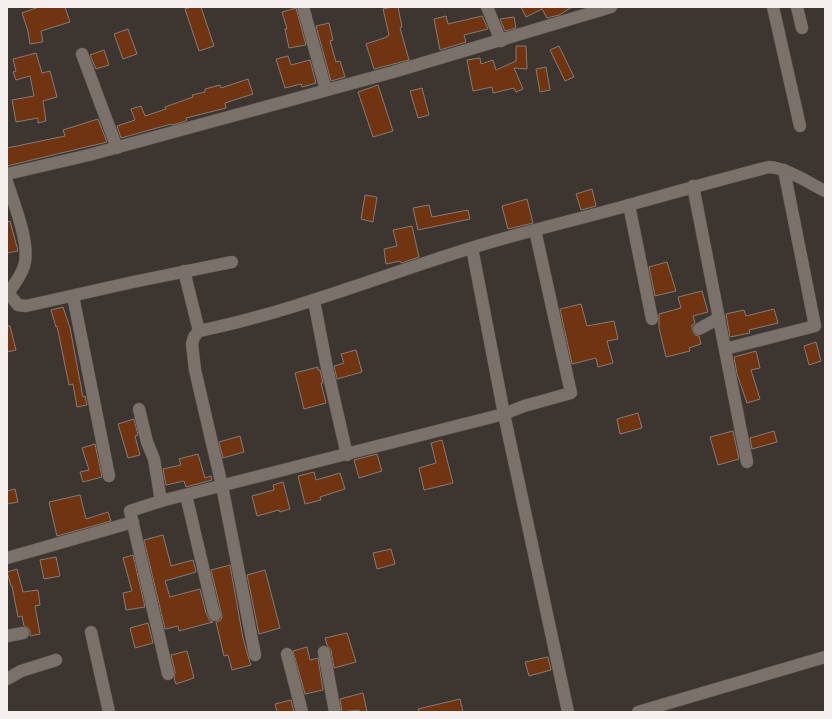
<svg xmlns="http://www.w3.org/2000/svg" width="832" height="719" font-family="Quicksand,sans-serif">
<rect width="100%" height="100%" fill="#3d3630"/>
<g fill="#703411" stroke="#857b76">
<polygon points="39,7 65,7 70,22 41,31 43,42 30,44 28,31 22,13"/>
<polygon points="191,7 201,7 214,46 199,51 185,9"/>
<polygon points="393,7 398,7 402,27 400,28 409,60 374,69 366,44 387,37 387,36 389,35 383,9"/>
<polygon points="521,7 572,7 559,15 547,18 542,9 526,17"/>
<polygon points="296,8 306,45 289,48 285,29 287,29 282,12"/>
<polygon points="446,16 448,24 482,16 488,29 464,35 466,42 440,50 434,19"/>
<polygon points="514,17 516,28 505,31 500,19"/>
<polygon points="329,23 333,40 330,41 336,62 340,61 345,77 331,81 316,26"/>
<polygon points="128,29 137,54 123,59 114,34"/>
<polygon points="516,46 526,46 527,69 514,68 523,89 516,92 514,88 493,93 492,87 473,91 467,60 480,58 481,64 493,60 496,70 516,61"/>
<polygon points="559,46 574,77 565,81 550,50"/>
<polygon points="104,50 109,65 96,69 90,55"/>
<polygon points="36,53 42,73 50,71 57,97 43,101 46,121 38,123 38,118 16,122 12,100 34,96 30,76 16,80 13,72 16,71 13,59"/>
<polygon points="288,56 291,65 310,60 316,83 302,87 301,84 285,88 276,59"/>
<polygon points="546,67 550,90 540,92 536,69"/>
<polygon points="248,79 253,94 225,103 226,108 186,118 187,120 183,122 172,125 171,124 121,138 117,126 135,120 131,109 141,106 145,116 166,109 165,107 193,97 192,95 205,92 205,89 220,85 221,88"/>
<polygon points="378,85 393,131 373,137 358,92"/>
<polygon points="422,88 429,115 418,118 410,91"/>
<polygon points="98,119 107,142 7,166 7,148 65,136 63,130"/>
<polygon points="592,189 596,206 581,210 576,194"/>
<polygon points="365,195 377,197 373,222 361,219"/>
<polygon points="527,199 533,223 508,229 502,206"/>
<polygon points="429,205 432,217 468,210 470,219 418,230 413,208"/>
<polygon points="10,221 18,251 7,253 7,222"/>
<polygon points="412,226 419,257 401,263 400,261 386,264 384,249 397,246 393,230"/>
<polygon points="667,262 676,291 655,296 649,267"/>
<polygon points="702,291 708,312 693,316 695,323 692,325 692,329 695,335 699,336 701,344 689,348 690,351 666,357 659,328 659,314 681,308 678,297"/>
<polygon points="581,304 587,326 614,321 618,339 607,341 613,363 598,367 596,358 572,364 560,309"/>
<polygon points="63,307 70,328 83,397 85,396 87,405 77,407 73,384 69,385 57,326 56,327 51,310"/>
<polygon points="774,309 778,323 749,330 750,333 730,337 726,314 744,310 746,316"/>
<polygon points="7,326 10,326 16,350 7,352"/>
<polygon points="816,342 821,361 809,365 804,346"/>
<polygon points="356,350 362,372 337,379 334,366 344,363 341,354"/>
<polygon points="756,351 760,368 751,370 760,399 747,403 737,374 734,357"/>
<polygon points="318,367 318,370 320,370 323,383 321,383 326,403 304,409 295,373"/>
<polygon points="638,413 642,428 620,434 617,419"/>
<polygon points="134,419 138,435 135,436 140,455 128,458 118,424"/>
<polygon points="733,431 739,459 718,465 710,437"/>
<polygon points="774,431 777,442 752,449 750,438"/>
<polygon points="240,436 244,452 223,458 219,442"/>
<polygon points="442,440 453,483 424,490 419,468 436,463 431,443"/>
<polygon points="95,444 102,477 83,482 80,472 89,470 82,448"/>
<polygon points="198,454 205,478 211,476 212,480 186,487 184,481 166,485 163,469 181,465 179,459"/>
<polygon points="377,454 382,471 359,478 354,460"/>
<polygon points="314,472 316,480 340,473 345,489 320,497 321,500 305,504 298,476"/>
<polygon points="283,482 290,509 280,512 279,510 257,516 252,496 274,490 273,485"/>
<polygon points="15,489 18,502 7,504 7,491"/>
<polygon points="80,495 86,519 108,512 111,521 57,536 49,502"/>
<polygon points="163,535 171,566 193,560 196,572 165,581 170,597 200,589 206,613 210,621 213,622 179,631 178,626 165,629 144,540"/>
<polygon points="391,549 395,564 377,569 373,553"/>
<polygon points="133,555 145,607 126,610 123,593 132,591 123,558"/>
<polygon points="56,557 60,576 44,579 40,560"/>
<polygon points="230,565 243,638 248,656 251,665 232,670 228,655 224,656 216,622 221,620 222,616 211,570"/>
<polygon points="17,569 23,592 38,590 40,605 35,606 40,634 30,636 30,631 28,628 24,626 22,616 18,617 12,586 11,586 7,572"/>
<polygon points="265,570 280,628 259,634 247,575"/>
<polygon points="148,623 153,643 135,648 130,628"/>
<polygon points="347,633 356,662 334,668 331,650 327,645 325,638"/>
<polygon points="307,647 310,660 318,658 323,690 305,694 293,651"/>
<polygon points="187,651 194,678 176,684 174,678 175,672 171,655"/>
<polygon points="548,657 551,670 529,676 525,662"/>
<polygon points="363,693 367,712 360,712 359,710 342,712 340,699"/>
<polygon points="460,699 463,712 419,712 418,709"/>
<polygon points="291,700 294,712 277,712 275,704"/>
</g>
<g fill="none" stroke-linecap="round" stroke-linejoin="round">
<defs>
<g id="minor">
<polyline points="303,7 326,90"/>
<polyline points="487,7 501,41"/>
<polyline points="773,7 800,126"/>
<polyline points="797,7 802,28"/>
<polyline points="82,54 117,148"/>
<polyline points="7,174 89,155 393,72 611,7"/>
<path d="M7,182C14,204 31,245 24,266C21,276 14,285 8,293"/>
<polyline points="693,186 747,462"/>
<polyline points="629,205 652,319"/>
<polyline points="472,248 504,414 568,712"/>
<path d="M184,271L199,331C292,312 380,276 471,248C523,232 576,220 629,205C676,192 722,179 769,167C787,168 809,183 825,191"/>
<polyline points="7,294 8,293 18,305 26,306 133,282 232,262"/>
<polyline points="73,296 109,476"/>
<polyline points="314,301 327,368 347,455"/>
<polyline points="699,329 719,318"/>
<polyline points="199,331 194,337 192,344 195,370 222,486 255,655"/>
<polyline points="725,349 815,326 784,170"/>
<polyline points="139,409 147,442 154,459 161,501"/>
<polyline points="186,495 213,610 215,615"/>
<polyline points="7,558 133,522"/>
<polyline points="91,632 109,712"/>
<polyline points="7,636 23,633"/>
<polyline points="324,652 335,712"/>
<polyline points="287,654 302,712"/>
<polyline points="168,674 130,511 161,501 504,414 524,406 571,393 535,230"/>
<polyline points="7,679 21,671 56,660"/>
<polyline points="638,712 825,657"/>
</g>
</defs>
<use href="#minor" stroke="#5a544f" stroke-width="13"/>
<use href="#minor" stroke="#79716a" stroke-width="12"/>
</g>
<rect width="832" height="719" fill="none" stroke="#f5f0ec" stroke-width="16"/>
</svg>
